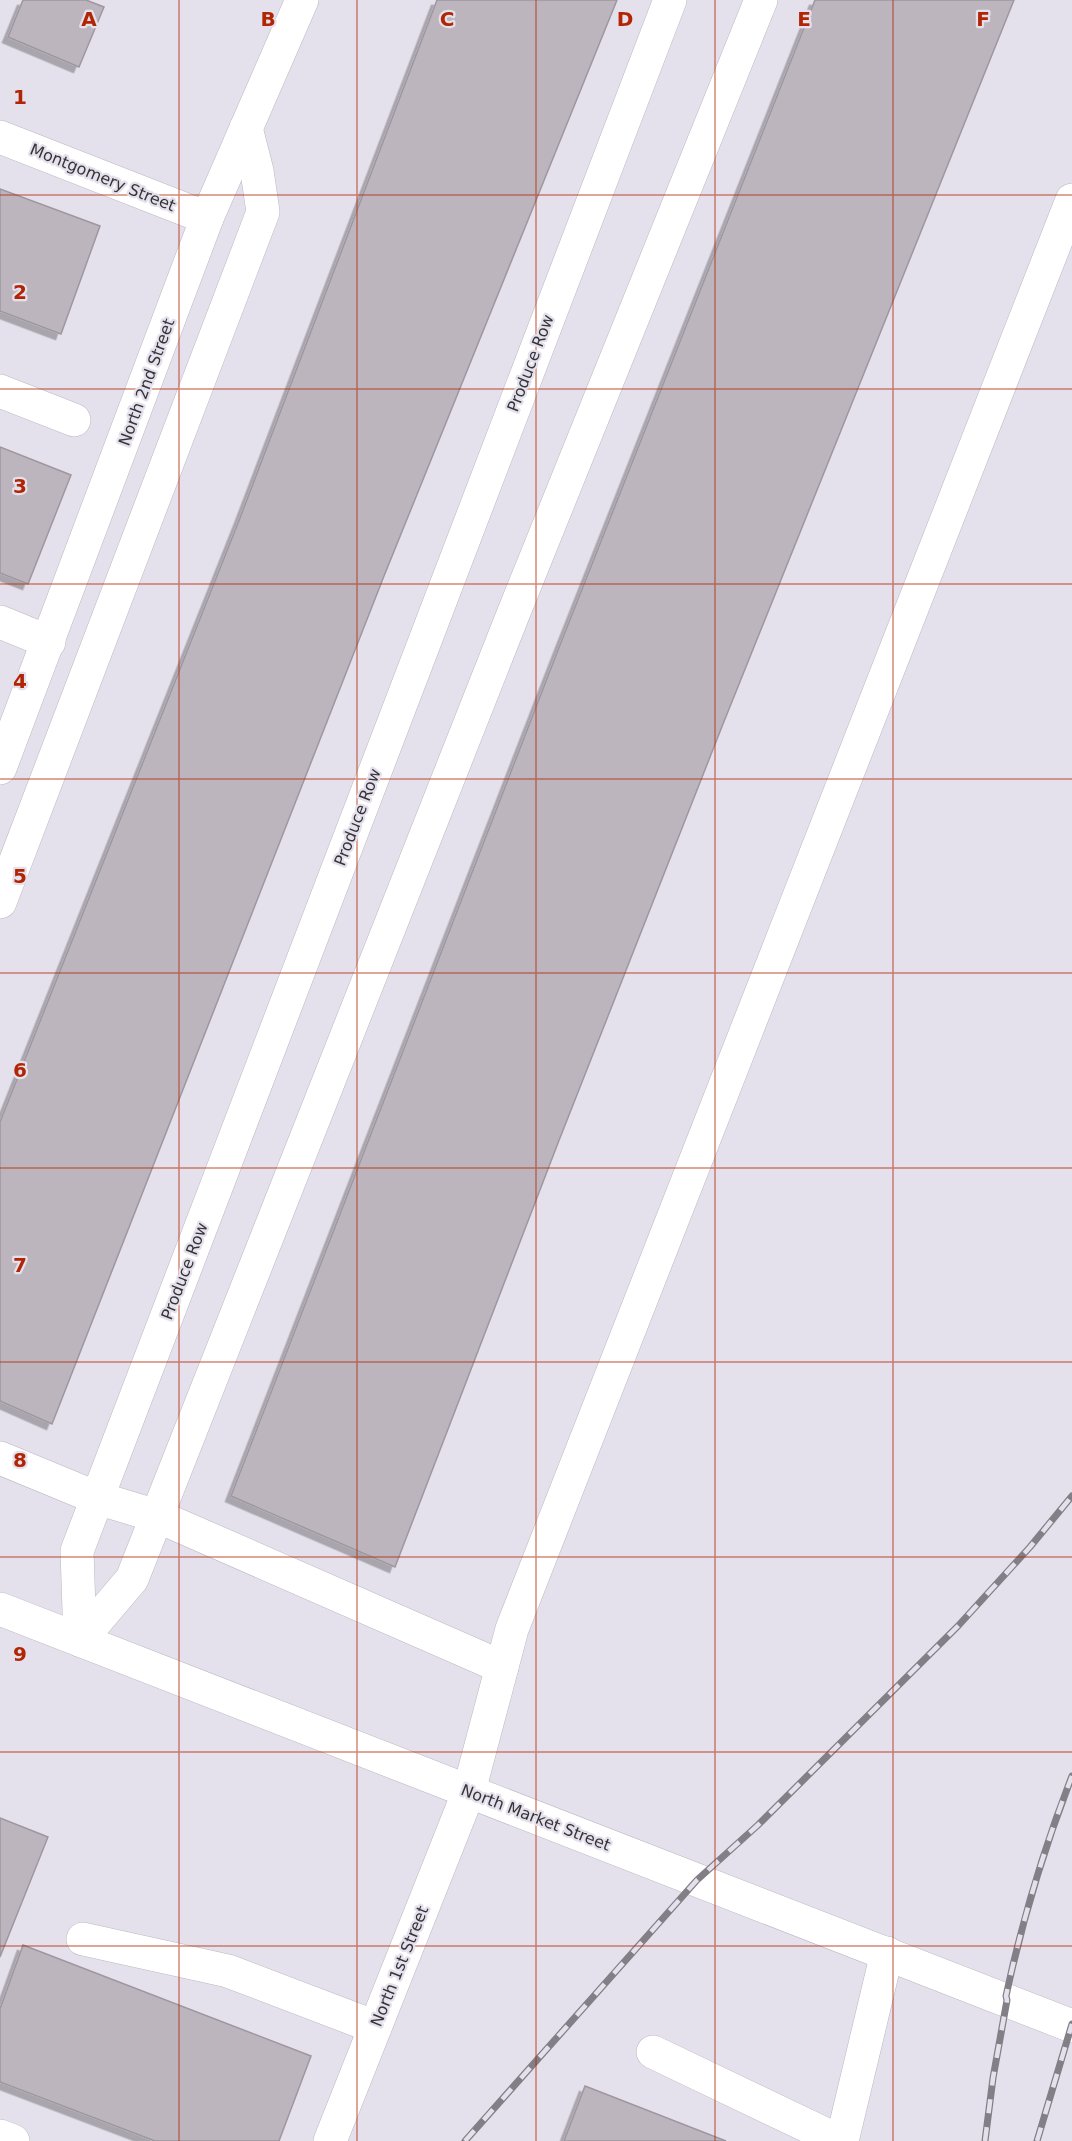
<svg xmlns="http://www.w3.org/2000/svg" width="1072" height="2141" font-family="'DejaVu Sans',sans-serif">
<defs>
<filter id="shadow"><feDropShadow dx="-5.5" dy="5.5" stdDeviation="0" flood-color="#0004"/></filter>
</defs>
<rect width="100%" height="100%" fill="#e5e1ec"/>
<g fill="#bdb5be" stroke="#9e97a0" stroke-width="1.5" filter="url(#shadow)">
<polygon points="23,0 86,0 104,7 79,67 8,37"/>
<polygon points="437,0 617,0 384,576 52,1424 0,1401 0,1122 240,518"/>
<polygon points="815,0 1014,0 723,724 558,1143 395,1567 231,1496 560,645"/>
<polygon points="0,189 100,226 61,334 0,311"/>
<polygon points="0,447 71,475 28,584 0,573"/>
<polygon points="0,1818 48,1837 0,1957"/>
<polygon points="23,1945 311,2056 279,2141 155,2141 0,2082 0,2009"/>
<polygon points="585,2086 726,2141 564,2141"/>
</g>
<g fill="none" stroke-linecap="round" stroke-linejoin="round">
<defs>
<g id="minor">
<polyline points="0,137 207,218"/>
<polyline points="0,391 74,420"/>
<polyline points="0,622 49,642"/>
<polyline points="0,768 207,218 302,0"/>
<polyline points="0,902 263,212 257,171 246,128"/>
<polyline points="0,1458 97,1498 157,1516 502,1667"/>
<polyline points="0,1609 1072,2026"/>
<polyline points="80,1640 132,1579 512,617 761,0"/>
<polyline points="80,1640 77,1551 670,0"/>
<polyline points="83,1939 228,1971 375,2027"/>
<polyline points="653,2052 839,2141"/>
<polyline points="0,2136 13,2141"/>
<polyline points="330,2141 469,1791 512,1629 1072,200"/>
<polyline points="842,2141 887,1953"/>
</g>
</defs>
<use href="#minor" stroke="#bbb8c2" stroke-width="34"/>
<use href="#minor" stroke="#fff" stroke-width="33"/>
<defs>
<g id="rail">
<polyline points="465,2141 697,1880 758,1825 958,1626 1030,1547 1072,1496"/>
<path d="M985,2141L993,2078L1007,2000L1006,1996C1022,1921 1044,1848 1072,1776"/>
<polyline points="1037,2141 1072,2024"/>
</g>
</defs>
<use href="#rail" stroke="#827f86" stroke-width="7"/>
<use href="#rail" stroke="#e5e1ec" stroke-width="4.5" stroke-dasharray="14" stroke-linecap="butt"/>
</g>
<path fill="none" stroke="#b12404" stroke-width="1.5" stroke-opacity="0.55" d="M179,0V2141M357,0V2141M536,0V2141M715,0V2141M893,0V2141M0,195H1072M0,389H1072M0,584H1072M0,779H1072M0,973H1072M0,1168H1072M0,1362H1072M0,1557H1072M0,1752H1072M0,1946H1072"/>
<g text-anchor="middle" stroke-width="4.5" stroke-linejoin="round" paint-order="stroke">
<g font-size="16" fill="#363438" stroke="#e5e1ec">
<text transform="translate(103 177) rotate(22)" y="6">Montgomery Street</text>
<text transform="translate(530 363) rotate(-69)" y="6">Produce Row</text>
<text transform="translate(146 382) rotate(-70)" y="6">North 2nd Street</text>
<text transform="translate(357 817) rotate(-69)" y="6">Produce Row</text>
<text transform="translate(184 1271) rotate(-69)" y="6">Produce Row</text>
<text transform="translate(536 1817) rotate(21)" y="6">North Market Street</text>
<text transform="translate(399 1966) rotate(-68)" y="6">North 1st Street</text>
</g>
</g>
<g font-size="20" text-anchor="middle" font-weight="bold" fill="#b12404" stroke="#e5e1ec" stroke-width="4.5" stroke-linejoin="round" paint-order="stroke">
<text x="89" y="26">A</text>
<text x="268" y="26">B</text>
<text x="447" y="26">C</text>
<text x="625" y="26">D</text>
<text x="804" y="26">E</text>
<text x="983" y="26">F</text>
<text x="20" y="104">1</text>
<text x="20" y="299">2</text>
<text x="20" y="493">3</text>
<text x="20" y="688">4</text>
<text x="20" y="883">5</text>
<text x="20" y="1077">6</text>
<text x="20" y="1272">7</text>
<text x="20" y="1467">8</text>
<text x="20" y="1661">9</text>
</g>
</svg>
